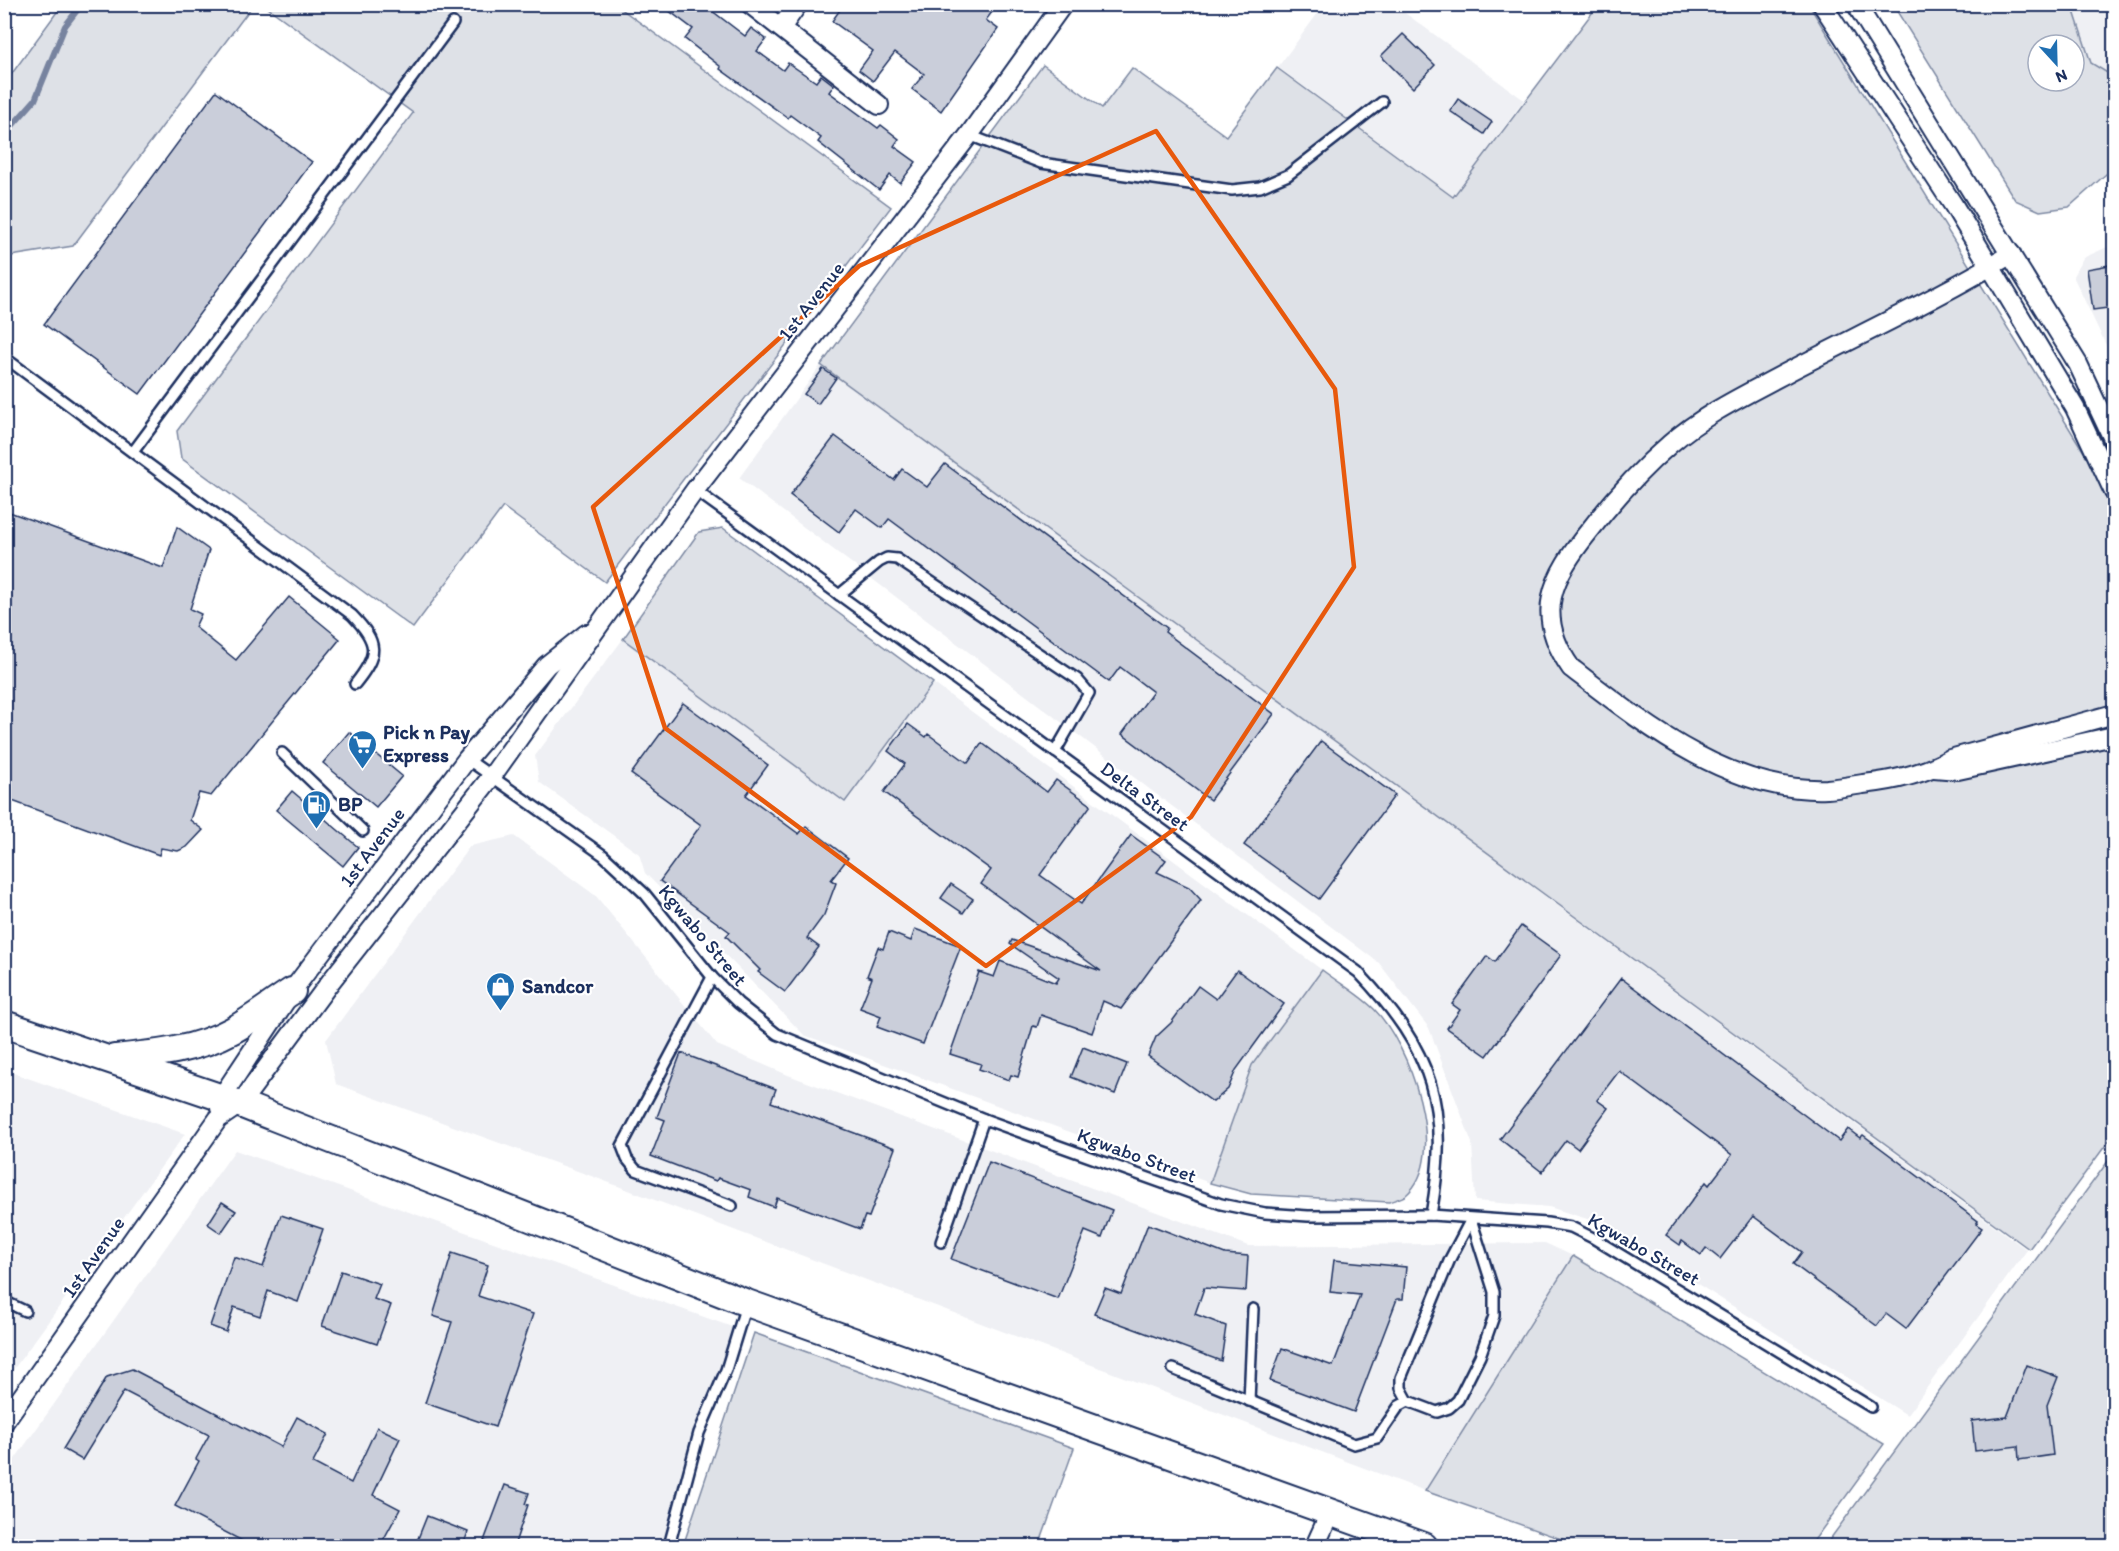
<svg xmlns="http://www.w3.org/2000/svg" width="2119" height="1551" font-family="Itim,sans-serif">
<rect width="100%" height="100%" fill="#fff"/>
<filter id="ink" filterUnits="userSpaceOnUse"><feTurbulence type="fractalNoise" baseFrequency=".0167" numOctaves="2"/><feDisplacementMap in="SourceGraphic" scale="12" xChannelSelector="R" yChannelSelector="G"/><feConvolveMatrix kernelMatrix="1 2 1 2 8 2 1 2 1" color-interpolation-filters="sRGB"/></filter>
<g filter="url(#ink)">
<g fill="#eff0f4">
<polygon points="1324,5 1394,5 1524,100 1453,196 1278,67"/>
<polygon points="2072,5 2114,5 2114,77 2091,63"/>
<polygon points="2114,244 2114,362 2073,276 2083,258"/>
<polygon points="821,365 2027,1250 1907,1415 1600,1223 1549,1207 1475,1201 1472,1143 1429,1028 1379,963 739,478"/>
<polygon points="623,639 845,801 933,683 1322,970 1252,1065 1210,1183 804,1035 645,873 639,854 539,782 535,756"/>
<polygon points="514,836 596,896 717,1045 788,1075 1248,1246 1545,1243 1573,1256 1425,1491 594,1177 336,1084 326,1040 470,846"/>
<polygon points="5,1070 185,1134 5,1381"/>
<polygon points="235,1150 735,1328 663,1546 5,1546 5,1473"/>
</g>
<g fill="#dee1e7" stroke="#7c88a2" stroke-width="1.5" fill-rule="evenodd">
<polygon points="62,5 253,5 73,246 11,256 5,264 5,83"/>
<polygon points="264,5 616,5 891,207 605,582 503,507 413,628 181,458 177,431 413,113"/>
<polygon points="1598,5 1809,5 2114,501 2114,1134 2029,1249 821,365 1043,65 1102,108 1132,68 1226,136 1277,68 1453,197"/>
<path d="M1893,5H2072L2091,63L2114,77V167L2069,207L2040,211L2015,200ZM2038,45H2074V81H2038Z"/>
<polygon points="723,528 933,683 845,802 623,639 699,532"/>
<path d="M1322,970C1339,983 1359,994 1374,1009C1409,1044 1451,1156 1406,1195C1402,1198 1394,1200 1389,1202L1251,1194L1210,1183L1252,1065Z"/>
<polygon points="2114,1153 2114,1546 1825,1546"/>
<polygon points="1573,1256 1884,1444 1810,1546 1581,1546 1425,1491"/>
<polygon points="754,1333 1074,1448 1039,1546 683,1546"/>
</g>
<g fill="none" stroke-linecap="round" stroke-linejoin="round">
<polyline stroke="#77839f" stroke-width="6" points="4,135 35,100 65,26 82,4"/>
</g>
<g fill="#caceda" stroke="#1b2f5e" stroke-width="1.5">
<polygon points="660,4 703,4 745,36 751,28 766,39 757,51 783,70 788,63 816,82 821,75 834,85 829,92 878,128 881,125 899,139 894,146 916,162 900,183 890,175 879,190 818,142 821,138 790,115 788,118 720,69 721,67 685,39 693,29"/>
<polygon points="844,4 998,4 986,20 998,29 941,111 912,89 924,74 895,52 873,81 859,70 873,51 832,21"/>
<polygon points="1403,34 1435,65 1413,88 1381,56"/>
<polygon points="216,91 312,162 140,394 44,324"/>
<polygon points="1458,99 1492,122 1484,134 1450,111"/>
<polygon points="2115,264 2115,307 2093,310 2087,269"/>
<polygon points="823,369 836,378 818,404 804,394"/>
<polygon points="835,436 894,480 902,469 927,487 945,464 1167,628 1165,632 1274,714 1210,800 1122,734 1153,692 1120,667 1109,682 889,519 882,528 856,509 839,532 790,495"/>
<polygon points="4,510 163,568 177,527 209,550 190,609 201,614 195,627 236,660 289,597 340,639 211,796 199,793 190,820 203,830 187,847 178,851 161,848 159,855 4,798"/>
<polygon points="683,703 768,765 746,795 799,834 806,826 848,858 831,880 836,883 824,915 807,938 819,947 785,992 758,972 760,970 726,936 730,932 660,881 701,825 631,774"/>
<polygon points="908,724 926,737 928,734 968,763 982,743 1047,792 1056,780 1091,805 1040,875 1081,904 1131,835 1166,860 1157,872 1189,887 1201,900 1121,1009 1103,1001 1092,1033 1041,1015 1037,1027 1033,1026 1018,1077 1011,1075 1009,1080 979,1069 981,1064 950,1054 979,972 994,977 1000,961 1056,983 1059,978 1010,944 1012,940 1101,971 981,884 991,870 884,792 905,764 888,751"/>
<polygon points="349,732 402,776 376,807 323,763"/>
<polygon points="1321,741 1395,795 1319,899 1244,845"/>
<polygon points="292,791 358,847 343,866 276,810"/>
<polygon points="951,884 973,899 963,913 941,898"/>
<polygon points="1521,926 1561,955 1487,1056 1447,1028 1460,1010 1452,1004 1487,956 1495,962"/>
<polygon points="915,929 961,946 923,1044 877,1027 881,1016 860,1008 872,978 867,976 878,947 883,949 889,932 911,941"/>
<polygon points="1237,970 1284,1004 1236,1070 1228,1089 1213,1102 1148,1056 1156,1037 1171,1023 1198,986 1216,999"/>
<polygon points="1621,978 1839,1141 1848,1129 1860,1138 1863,1135 1978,1221 1976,1224 1982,1228 1906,1329 1886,1314 1877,1326 1793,1264 1802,1252 1753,1216 1720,1259 1706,1248 1701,1255 1682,1241 1680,1245 1666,1235 1706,1182 1709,1185 1732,1155 1619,1071 1597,1100 1608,1108 1578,1149 1566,1140 1542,1172 1500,1139"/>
<polygon points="1083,1047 1127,1064 1115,1094 1071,1077"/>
<polygon points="681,1053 776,1089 771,1102 895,1148 869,1217 865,1216 860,1229 777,1198 774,1207 749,1197 751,1190 718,1178 716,1181 651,1156 665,1120 657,1117"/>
<polygon points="989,1162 1112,1210 1102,1238 1085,1231 1058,1299 951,1259"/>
<polygon points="222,1202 236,1211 221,1233 208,1224"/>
<polygon points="281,1215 323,1229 298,1302 268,1291 260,1316 234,1307 226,1332 210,1326 234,1257 263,1267"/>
<polygon points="1148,1224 1225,1254 1248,1256 1246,1291 1204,1288 1195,1314 1226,1326 1221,1361 1094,1314 1105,1288 1121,1294"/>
<polygon points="452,1253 488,1265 478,1296 533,1314 495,1427 425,1403 452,1322 433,1316"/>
<polygon points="1334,1260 1406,1267 1403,1299 1397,1299 1354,1412 1270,1381 1282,1348 1333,1366 1360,1295 1330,1292"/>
<polygon points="341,1271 380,1284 374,1299 391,1305 377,1344 322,1326"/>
<polygon points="2027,1365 2058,1377 2047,1405 2053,1455 2019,1460 2018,1446 1975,1451 1972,1421 2007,1417"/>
<polygon points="132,1369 281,1447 297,1417 328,1434 313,1463 351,1483 377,1427 400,1438 373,1495 400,1509 380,1546 252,1546 175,1506 199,1461 196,1459 209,1435 124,1391 82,1460 63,1449 107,1377"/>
<polygon points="505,1485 529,1493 525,1504 528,1505 514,1546 501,1546 484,1541"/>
<polygon points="427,1516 468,1532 463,1546 415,1546"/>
</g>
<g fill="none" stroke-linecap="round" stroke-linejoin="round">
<defs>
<g id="service">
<polyline points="969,135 1041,163 1232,190 1260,187 1288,175 1382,102"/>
<path d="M4,357L352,615C379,643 379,654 355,684"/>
<polyline points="133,452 453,23"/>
<path d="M695,490L1358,972C1434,1052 1450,1106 1431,1215"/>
<polyline points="839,595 879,562 887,558 897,559 1077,679 1089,693 1055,752"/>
<polyline points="282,753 363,831"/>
<polyline points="467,759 603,855 645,894 712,977 738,1003 777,1034 984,1119 1221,1204 1265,1213 1308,1216 1431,1215 1547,1223 1571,1227 1593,1238 1871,1407"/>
<polyline points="712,977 622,1146 627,1159 636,1170 732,1206"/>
<polygon points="1471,1219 1494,1292 1494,1316 1480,1356 1458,1400 1449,1408 1437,1412 1408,1401 1401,1388 1401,1378 1450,1259"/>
<polyline points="941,1242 984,1119"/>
<polyline points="4,1301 25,1311"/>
<polyline points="1173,1369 1354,1444 1377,1438 1399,1406 1408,1401"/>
<polyline points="1249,1401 1253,1309"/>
<polyline points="669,1546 699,1433 726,1370 746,1305"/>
</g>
<g id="minor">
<polyline points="750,4 879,105"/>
<polyline points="1822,4 1954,206 2075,408 2114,492"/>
<polyline points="1856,4 2078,364 2114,441"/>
<polyline points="781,28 798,4"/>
<path d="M2011,254C1939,298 1861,334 1786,373C1747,394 1704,414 1670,444C1640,470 1614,499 1590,530C1552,577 1533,614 1571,668C1644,724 1729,793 1827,789C1839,788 1851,786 1863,784C1892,781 1924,774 1950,759L2114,714"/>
<polyline points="1934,768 1958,770 2114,736"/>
<polyline points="220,1108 221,1098 292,991 467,759 547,665 586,634"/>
<polyline points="4,1422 218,1119 240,1104 331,981 492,776 695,490 969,135 1063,4"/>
<polyline points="1315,1546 1330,1513"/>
</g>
<g id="secondary">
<polyline points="4,1024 240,1104 747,1303 1424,1546"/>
<path d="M115,1058C155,1054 197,1050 233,1030C253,1019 272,1004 292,991"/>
</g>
</defs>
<use href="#service" stroke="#1b2f5e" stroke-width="14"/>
<use href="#minor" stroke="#1b2f5e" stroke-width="22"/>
<use href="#secondary" stroke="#1b2f5e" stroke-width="30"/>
<use href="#service" stroke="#fff" stroke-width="9"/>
<use href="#minor" stroke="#fff" stroke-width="18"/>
<use href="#secondary" stroke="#fff" stroke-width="26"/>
</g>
</g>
<path fill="none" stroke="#e8590c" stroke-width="4.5" stroke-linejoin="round" d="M1156,131L1335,389L1354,567L1191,817L986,966L665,728L593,507L859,266Z"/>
<defs>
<symbol id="supermarket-pin" viewBox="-11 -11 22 30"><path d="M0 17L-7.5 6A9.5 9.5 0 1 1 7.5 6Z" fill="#1f6fb2" stroke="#fff"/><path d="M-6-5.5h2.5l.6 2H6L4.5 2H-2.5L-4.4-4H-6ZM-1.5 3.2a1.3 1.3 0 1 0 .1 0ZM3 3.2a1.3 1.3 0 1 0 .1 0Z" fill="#fff"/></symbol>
<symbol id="fuel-pin" viewBox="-11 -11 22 30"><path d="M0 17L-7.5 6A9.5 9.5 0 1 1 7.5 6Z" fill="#1f6fb2" stroke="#fff"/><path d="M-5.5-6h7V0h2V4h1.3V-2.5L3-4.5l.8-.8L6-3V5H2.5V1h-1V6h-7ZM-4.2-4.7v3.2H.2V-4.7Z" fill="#fff"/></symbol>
<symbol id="shop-pin" viewBox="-11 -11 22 30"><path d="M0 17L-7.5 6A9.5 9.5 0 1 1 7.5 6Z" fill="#1f6fb2" stroke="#fff"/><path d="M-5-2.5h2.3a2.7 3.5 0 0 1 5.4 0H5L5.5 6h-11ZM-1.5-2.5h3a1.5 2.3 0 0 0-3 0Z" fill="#fff"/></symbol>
</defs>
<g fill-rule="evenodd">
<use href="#supermarket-pin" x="346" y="728" width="33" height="45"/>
<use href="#fuel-pin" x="300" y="788" width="33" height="45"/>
<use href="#shop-pin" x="484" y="970" width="33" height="45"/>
</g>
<g text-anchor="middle" stroke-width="4.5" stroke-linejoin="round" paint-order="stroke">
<g font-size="20" fill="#1b2f5e" stroke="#fff">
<text transform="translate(811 301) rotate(-52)" y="7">1st Avenue</text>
<text transform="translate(1145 796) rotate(36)" y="7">Delta Street</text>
<text transform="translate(372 847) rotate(-53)" y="7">1st Avenue</text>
<text transform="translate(703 935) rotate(50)" y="7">Kgwabo Street</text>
<text transform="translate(1137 1155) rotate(20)" y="7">Kgwabo Street</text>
<text transform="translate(1644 1249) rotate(30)" y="7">Kgwabo Street</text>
<text transform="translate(93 1257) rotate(-55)" y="7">1st Avenue</text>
</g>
<g font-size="20" font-weight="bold" fill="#1b2f5e" stroke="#fff" text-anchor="start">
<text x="383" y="739">Pick n Pay<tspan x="383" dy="23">Express</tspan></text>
<text x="338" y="811">BP</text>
<text x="522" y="993">Sandcor</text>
</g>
</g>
<rect width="2119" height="1551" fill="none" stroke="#fff" stroke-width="24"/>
<rect x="12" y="12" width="2095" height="1527" fill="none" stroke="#1b2f5e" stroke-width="2" filter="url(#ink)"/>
<g transform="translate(2056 63) rotate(158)"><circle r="28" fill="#ffffff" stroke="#a4acbf" stroke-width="1.5"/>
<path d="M0-4.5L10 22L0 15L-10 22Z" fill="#1f6fb2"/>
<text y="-9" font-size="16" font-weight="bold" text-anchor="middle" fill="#1b2f5e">N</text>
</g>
</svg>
